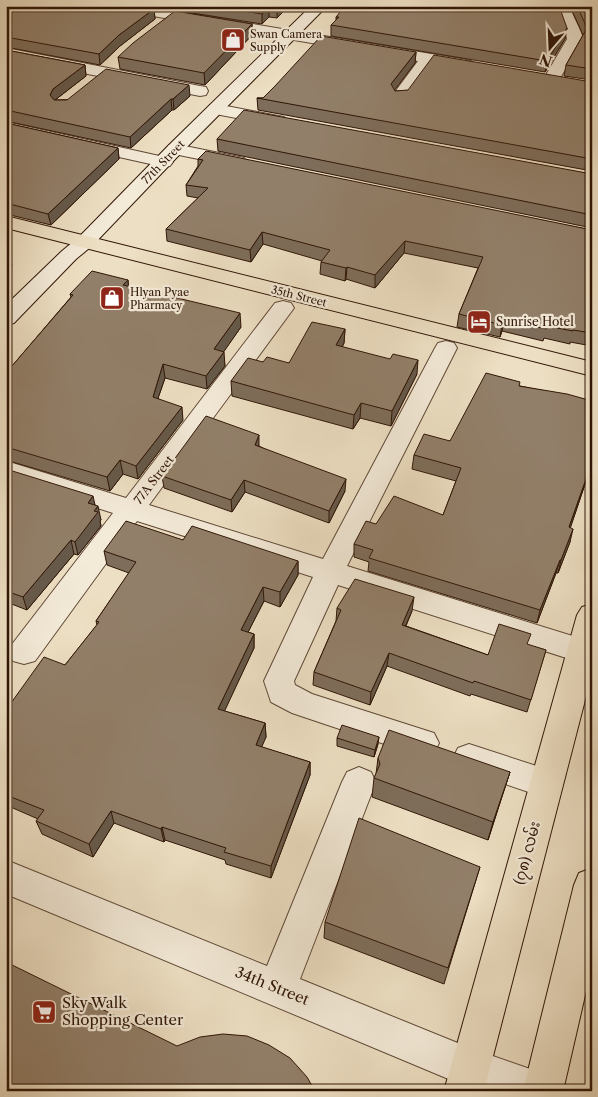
<svg xmlns="http://www.w3.org/2000/svg" width="598" height="1097" font-family="'Libre Caslon Text','Noto Sans Myanmar',serif">
<rect width="100%" height="100%" fill="#eddfc3"/>
<filter id="stains"><feTurbulence type="fractalNoise" baseFrequency=".004" numOctaves="4"/><feColorMatrix values="0 0 0 0 .2 0 0 0 0 .09 0 0 0 0 .02 0 0 0 .5 -.17"/></filter>
<radialGradient id="worn" r=".72"><stop offset=".6" stop-color="#630" stop-opacity="0"/><stop offset="1" stop-color="#630" stop-opacity=".3"/></radialGradient>
<g fill="none" stroke-linecap="round" stroke-linejoin="round">
<defs>
<g id="street">
<polygon points="110,6 145,6 467,60 473,62 475,65 473,68 467,70 432,64 406,100 394,100 392,96 418,61 117,10"/>
<path d="M555,6H569C572,14 583,34 583,39L559,80L557,83H545L543,80L567,39C567,34 557,14 555,6Z"/>
<polygon points="6,48 200,86 206,87 208,91 206,95 200,96 6,58"/>
<polygon points="216,104 278,116 284,117 287,121 284,125 278,126 210,113 208,109 210,105"/>
<polygon points="6,122 164,157 170,158 173,162 170,166 164,167 6,132"/>
<polygon points="175,144 244,158 247,162 244,166 238,167 169,153 166,149 169,145"/>
<polygon points="283,301 291,303 294,308 149,505 323,559 435,348 438,343 446,341 454,343 457,348 347,566 592,642 592,660 582,663 338,585 294,681 295,685 312,694 434,733 439,743 434,753 423,757 292,713 271,702 264,681 313,577 137,521 35,661 24,664 13,661 9,652 13,643 113,513 6,479 6,461 126,498 275,303"/>
<polygon points="469,744 558,773 563,783 558,793 546,798 458,768 453,758 458,748"/>
<polygon points="359,767 371,772 376,782 300,979 470,1048 553,1077 559,1091 478,1091 470,1088 6,894 6,860 267,966 342,782 347,772"/>
</g>
<polygon id="secondary" points="311,6 327,6 181,153 93,245 76,259 14,323 6,325 6,305 62,251 79,237 169,145"/>
<g id="primary">
<polygon points="6,216 592,362 592,376 6,228"/>
<polygon points="592,604 592,673 484,1091 444,1091 577,615 582,607"/>
<polygon points="592,868 592,965 563,1091 523,1091 574,885 579,873"/>
</g>
</defs>
<use href="#street" stroke="#5f4836" stroke-width="2"/>
<use href="#secondary" stroke="#301607" stroke-width="2"/>
<use href="#primary" stroke="#301607" stroke-width="2"/>
<use href="#street" fill="#f3ead8" fill-rule="evenodd"/>
<use href="#secondary" fill="#f3ead8" fill-rule="evenodd"/>
<use href="#primary" fill="#eddfc3" fill-rule="evenodd"/>
</g>
<g fill="#7e6d5a" stroke="#301607">
<polygon points="6,6 154,9 155,19 120,46 100,65 6,47"/>
<polygon points="157,6 170,6 168,8"/>
<polygon points="186,6 289,6 277,18 269,17 262,24 186,12"/>
<polygon points="570,6 592,6 592,80 564,76 566,65 583,35"/>
<polygon points="336,17 567,28 565,39 545,72 331,36 331,25 336,20"/>
<polygon points="252,24 252,35 205,85 120,69 118,57"/>
<polygon points="6,50 85,65 86,76 55,100 190,96 174,110 172,110 131,148 6,121"/>
<polygon points="416,52 415,63 394,90 395,91 592,82 592,171 258,110 257,98 263,98"/>
<polygon points="6,123 118,148 119,159 51,225 6,214"/>
<polygon points="217,139 592,174 592,228 218,151"/>
<polygon points="198,159 592,230 592,346 570,342 570,344 544,338 543,341 502,331 500,337 457,327 459,314 478,268 404,253 375,288 346,279 345,281 320,274 321,262 322,261 263,244 251,262 167,241 166,229 198,198 187,196 186,185 198,166"/>
<polygon points="128,280 128,287 241,327 223,352 225,366 207,389 165,378 158,398 183,420 138,479 123,474 110,491 6,460 6,373 71,297 70,294"/>
<polygon points="345,329 344,343 342,347 417,374 391,426 360,418 353,429 232,396 231,381 263,362 289,363"/>
<polygon points="520,386 592,401 592,464 570,528 570,542 558,573 556,573 537,623 368,571 369,562 354,557 354,544 376,524 443,515 456,481 412,469 414,455 450,441"/>
<polygon points="259,446 345,491 329,523 245,492 232,512 164,488 162,476"/>
<polygon points="6,469 95,505 101,520 100,521 101,526 78,555 74,554 27,610 9,603 6,607"/>
<polygon points="183,540 298,561 298,575 280,607 264,601 248,632 254,634 254,648 224,711 265,723 266,737 261,747 310,762 310,775 271,878 226,864 225,860 165,840 164,842 114,823 93,857 42,834 36,821 38,819 6,805 6,701 11,703 65,665 97,625 96,621 129,573 107,565 104,551"/>
<polygon points="337,608 412,611 406,626 488,655 528,645 546,650 527,712 471,694 470,696 387,666 370,705 313,685 314,672 336,621"/>
<polygon points="337,738 378,744 374,757 337,746"/>
<polygon points="378,758 510,772 488,840 372,797 374,778 376,774"/>
<polygon points="480,867 444,984 324,938 325,922"/>
</g>
<g fill="#66594a" stroke="#301607">
<polygon points="279,6 289,6 277,18 277,8"/>
<polygon points="269,7 269,17 262,24 262,14"/>
<polygon points="154,9 155,19 120,46 100,65 99,54 119,35"/>
<polygon points="252,24 252,35 205,85 204,73"/>
<polygon points="567,28 565,39 545,72 547,61"/>
<polygon points="416,52 415,63 391,95 391,84"/>
<polygon points="85,65 86,76 55,100 52,106 50,95 53,89"/>
<polygon points="189,85 190,96 174,110 173,99"/>
<polygon points="171,99 172,110 131,148 130,137"/>
<polygon points="118,148 119,159 51,225 48,214"/>
<polygon points="262,232 263,244 251,262 250,250"/>
<polygon points="405,241 404,253 375,288 375,275"/>
<polygon points="10,254 12,266 6,272 6,257"/>
<polygon points="347,267 346,279 345,281 346,268"/>
<polygon points="128,280 129,293 123,285"/>
<polygon points="240,313 241,327 216,363 214,349"/>
<polygon points="504,319 502,331 500,337 502,325"/>
<polygon points="345,329 344,343 336,360 336,345"/>
<polygon points="224,352 225,366 207,389 206,376"/>
<polygon points="418,360 417,374 391,426 392,411"/>
<polygon points="163,364 165,378 154,410 153,397"/>
<polygon points="361,403 360,418 353,429 354,415"/>
<polygon points="182,407 183,420 138,479 136,466"/>
<polygon points="259,435 259,447 255,445"/>
<polygon points="120,460 123,474 110,491 107,477"/>
<polygon points="592,462 591,466 566,541 569,527"/>
<polygon points="346,479 345,491 329,523 329,511"/>
<polygon points="244,480 245,492 232,512 231,500"/>
<polygon points="93,496 96,509 98,506 101,520 100,521 101,526 78,555 75,542 88,503"/>
<polygon points="573,529 570,542 558,573 561,560"/>
<polygon points="71,540 74,554 27,610 23,597"/>
<polygon points="560,560 556,573 537,623 540,610"/>
<polygon points="298,561 298,575 280,607 280,592"/>
<polygon points="263,587 264,601 242,644 241,630"/>
<polygon points="6,594 9,603 6,607"/>
<polygon points="414,597 412,611 400,638 402,625"/>
<polygon points="254,634 254,648 219,723 218,709"/>
<polygon points="389,653 387,666 370,705 371,692"/>
<polygon points="265,723 266,737 257,758 256,745"/>
<polygon points="379,737 378,744 374,757 375,750"/>
<polygon points="310,762 310,775 271,878 271,866"/>
<polygon points="510,772 504,790 488,840 493,822"/>
<polygon points="111,811 114,823 93,857 89,844"/>
<polygon points="162,827 165,840 164,842 161,829"/>
</g>
<g fill="#927f69" stroke="#301607">
<polygon points="6,6 140,6 154,9 119,35 99,54 6,37"/>
<polygon points="213,6 279,6 277,8 269,7 262,14"/>
<polygon points="345,6 559,6 567,28 547,61 331,25 339,17 336,17"/>
<polygon points="577,6 592,6 592,69 566,65 587,28"/>
<polygon points="175,11 252,24 204,73 118,57 133,43"/>
<polygon points="321,36 416,52 391,84 395,91 408,90 434,55 592,82 592,159 257,98 263,98 275,86"/>
<polygon points="6,50 85,65 53,89 50,95 54,100 67,100 106,69 189,85 173,99 171,99 130,137 6,110"/>
<polygon points="244,110 592,174 592,215 217,139"/>
<polygon points="6,123 118,148 48,214 6,203"/>
<polygon points="206,151 592,230 592,333 573,330 573,331 547,326 546,329 504,319 502,325 459,314 483,257 405,241 375,275 347,267 346,268 321,262 330,250 262,232 250,250 166,229 208,188 186,185 203,160 198,159"/>
<polygon points="92,271 128,280 123,285 240,313 214,349 224,352 206,376 163,364 153,397 182,407 136,466 120,460 107,477 6,447 6,373 73,295 70,294"/>
<polygon points="312,322 345,329 336,345 390,359 393,354 418,360 392,411 361,403 354,415 231,381 248,358 263,362 267,357 289,363"/>
<polygon points="486,373 520,382 519,386 567,394 592,401 592,448 590,451 592,452 592,462 569,527 573,529 561,560 560,560 540,610 369,558 373,550 354,544 366,521 376,524 394,496 443,515 461,468 414,455 424,434 450,441"/>
<polygon points="206,416 259,435 255,445 346,479 329,511 244,480 231,500 162,476"/>
<polygon points="6,469 93,496 88,503 98,506 94,511 98,512 75,542 71,540 23,597 6,591"/>
<polygon points="126,521 183,540 192,526 298,561 280,592 263,587 241,630 254,634 218,709 265,723 256,745 310,762 271,866 224,852 226,848 162,827 161,829 111,811 89,844 36,821 44,810 6,795 6,701 11,703 44,657 65,665 99,622 96,621 136,562 104,551"/>
<polygon points="355,579 414,597 402,625 488,655 499,624 531,634 527,644 546,650 531,700 474,681 473,683 389,653 371,692 314,672 341,610 337,608"/>
<polygon points="342,725 379,737 375,750 337,738"/>
<polygon points="389,730 510,772 493,822 374,778 380,764 378,758"/>
<polygon points="359,818 480,867 448,968 325,922"/>
<polygon points="6,962 177,1046 200,1037 223,1034 247,1036 269,1045 290,1058 307,1077 315,1091 6,1091"/>
</g>
<defs>
<symbol id="shop-square" viewBox="-11 -11 22 22"><rect x="-9" y="-9" width="18" height="18" rx="4" fill="#8f2418" stroke="#f3ead8"/><path d="M-5-2.5h2.3a2.7 3.5 0 0 1 5.4 0H5L5.5 6h-11ZM-1.5-2.5h3a1.5 2.3 0 0 0-3 0Z" fill="#fff"/></symbol>
<symbol id="hotel-square" viewBox="-11 -11 22 22"><rect x="-9" y="-9" width="18" height="18" rx="4" fill="#8f2418" stroke="#f3ead8"/><path d="M-6-4.5h1.5V1H6V5H4.5V3h-9V5H-6ZM-4 0a1.8 1.8 0 1 1 3.6 0ZM.5 0V-2.5h3Q6-2.5 6 0Z" fill="#fff"/></symbol>
<symbol id="supermarket-square" viewBox="-11 -11 22 22"><rect x="-9" y="-9" width="18" height="18" rx="4" fill="#8f2418" stroke="#f3ead8"/><path d="M-6-5.5h2.5l.6 2H6L4.5 2H-2.5L-4.4-4H-6ZM-1.5 3.2a1.3 1.3 0 1 0 .1 0ZM3 3.2a1.3 1.3 0 1 0 .1 0Z" fill="#fff"/></symbol>
</defs>
<g fill-rule="evenodd">
<use href="#shop-square" x="219" y="26" width="28" height="28"/>
<use href="#shop-square" x="98" y="284" width="28" height="28"/>
<use href="#hotel-square" x="465" y="308" width="28" height="28"/>
<use href="#supermarket-square" x="30" y="998" width="28" height="28"/>
</g>
<g text-anchor="middle" stroke-width="4.5" stroke-linejoin="round" paint-order="stroke">
<g font-size="11" fill="#301607" stroke="#f3ead8" text-anchor="start">
<text x="250" y="38">Swan Camera<tspan x="250" dy="13">Supply</tspan></text>
<text x="130" y="296">Hlyan Pyae<tspan x="130" dy="13">Pharmacy</tspan></text>
</g>
<g font-size="11" fill="#301607" stroke="#f3ead8">
<text transform="translate(163 162) rotate(-46)" y="4">77th Street</text>
<text transform="translate(299 296) rotate(14)" y="4">35th Street</text>
</g>
<g font-size="12" fill="#301607" stroke="#f3ead8" text-anchor="start">
<text x="496" y="326">Sunrise Hotel</text>
</g>
<g font-size="12" fill="#301607" stroke="#f3ead8">
<text transform="translate(154 480) rotate(-53)" y="4">77A Street</text>
</g>
<g font-size="15" fill="#301607" stroke="#f3ead8">
<text transform="translate(527 853) rotate(-75)" y="5">(၇၈) လမ်း</text>
<text transform="translate(272 986) rotate(22)" y="5">34th Street</text>
</g>
<g font-size="15" fill="#301607" stroke="#f3ead8" text-anchor="start">
<text x="62" y="1008">Sky Walk<tspan x="62" dy="17">Shopping Center</tspan></text>
</g>
</g>
<rect width="598" height="1097" fill="none" stroke="#eddfc3" stroke-width="25"/>
<rect x="8" y="8" width="583" height="1082" fill="none" stroke="#301607" stroke-width="2.5"/>
<rect x="12" y="12" width="573" height="1072" fill="none" stroke="#301607"/>
<g transform="translate(550 48) rotate(199)" stroke="#f3ead8" stroke-width="4" paint-order="stroke">
<path d="M0-4L9 19L0 12L-9 19Z" fill="#301607"/>
<text y="-8" font-size="14" font-weight="bold" text-anchor="middle" fill="#301607">N</text>
</g>
<rect width="100%" height="100%" filter="url(#stains)"/>
<rect width="100%" height="100%" fill="url(#worn)"/>
</svg>
